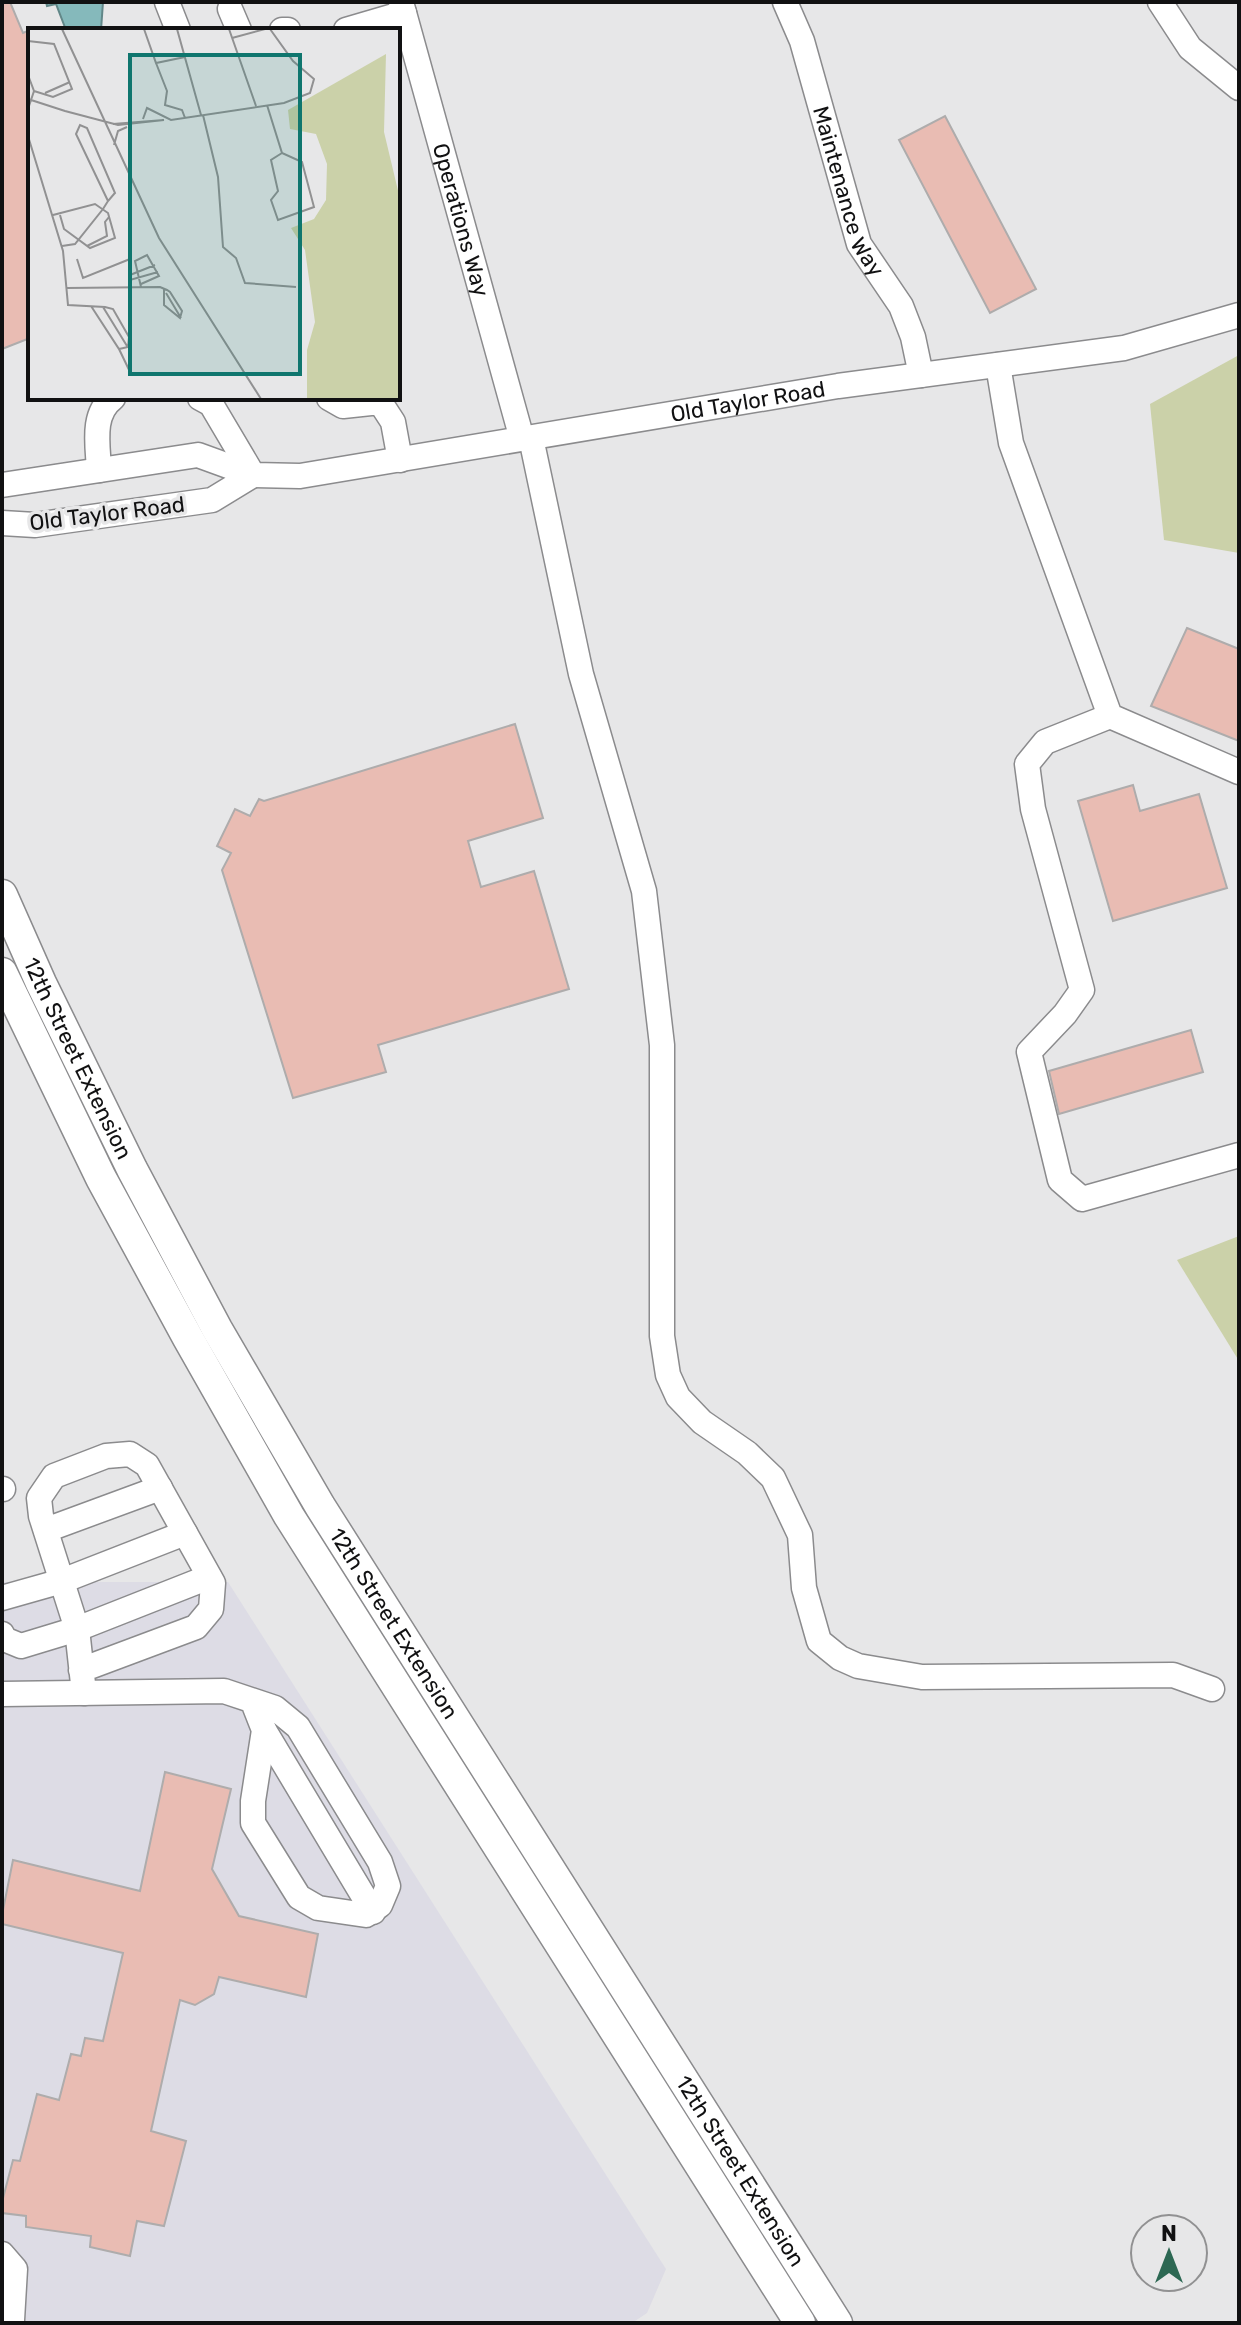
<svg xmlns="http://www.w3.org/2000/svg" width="1241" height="2325" font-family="Rubik,sans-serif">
<rect width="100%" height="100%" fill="#e7e7e8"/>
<polygon fill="#dddce5" points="2,1582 228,1582 666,2269 647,2313 632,2323 2,2323"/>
<g fill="#cbd1a9">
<polygon points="1239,355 1239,553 1164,540 1150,404"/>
<polygon points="1239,1236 1239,1361 1177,1260"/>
</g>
<polygon fill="#85b9bb" stroke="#628788" stroke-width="2" points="46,2 103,2 101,30 66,30 56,4 47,6"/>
<g fill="#e9bcb3" stroke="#aeacac" stroke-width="2">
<polygon points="2,2 10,2 23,33 30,30 30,338 2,349"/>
<polygon points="945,116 1036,289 990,313 899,140"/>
<polygon points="1187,628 1239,649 1239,741 1151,706"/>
<polygon points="515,724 543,818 468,841 481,887 534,871 569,989 378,1045 386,1072 293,1098 222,870 231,853 217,846 235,809 250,816 259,799 264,801"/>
<polygon points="1133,785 1140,811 1199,794 1227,888 1113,921 1078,801"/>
<polygon points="1191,1030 1203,1072 1059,1114 1049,1071"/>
<polygon points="165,1772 231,1789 212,1869 239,1916 318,1934 306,1997 219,1977 214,1994 195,2005 180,2000 151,2131 186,2141 164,2226 137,2221 130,2256 90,2247 91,2236 26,2227 26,2216 2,2213 2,2202 13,2160 20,2161 37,2094 59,2100 71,2054 81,2056 85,2038 103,2041 123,1953 2,1924 2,1915 13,1860 140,1891"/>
</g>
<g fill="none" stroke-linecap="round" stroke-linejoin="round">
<defs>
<g id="minor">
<polyline points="167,2 178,30"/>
<path id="s1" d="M401,2L522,439"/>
<path id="s2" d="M785,2L802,41L859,244L901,306L913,337L921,375"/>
<polyline points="1160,2 1190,48 1239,88"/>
<polyline points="230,9 239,30"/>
<polyline points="282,30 288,30"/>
<polyline points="346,30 404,13"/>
<polyline points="998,365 1011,443 1110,716 1239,772"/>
<path id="s3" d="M200,398L211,404L253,475L300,476L838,386L1124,348L1239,315"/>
<polyline points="329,398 343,406 380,402 393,422 400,460"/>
<polyline points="531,438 581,674 644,891 662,1045 662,1336 668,1375 678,1397 702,1422 747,1453 773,1478 800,1535 804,1588 819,1641 840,1658 858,1666 922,1677 1173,1675 1212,1689"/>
<path d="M99,470C98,446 91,414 113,398"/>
<polyline points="2,485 198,455 253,475 212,500 35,525 2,523"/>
<polyline points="1110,716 1045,742 1027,764 1033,809 1082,990 1065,1014 1029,1052 1060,1180 1082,1199 1239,1155"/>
<polyline points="2,1489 3,1489"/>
<polyline points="46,1530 160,1488"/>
<polyline points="2,1598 62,1581 185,1533"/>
<polyline points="2,1634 4,1639 21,1646 77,1629 209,1577"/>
<polyline points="81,1670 196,1627 211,1609 213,1583 147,1465 130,1454 106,1456 54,1476 39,1498 41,1516 77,1629 84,1693"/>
<polyline points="2,1694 224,1691 275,1708 298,1727 380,1862 388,1886 380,1905 366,1915 318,1908 299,1897 253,1823 253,1801 264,1730 253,1702"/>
<polyline points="264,1730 373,1912"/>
<polyline points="2,2254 15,2269 12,2320"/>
</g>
<g id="major">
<path id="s4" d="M2,895L41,983L132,1169L217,1329L320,1506L837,2323"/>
<polyline points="2,973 101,1178 188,1338 289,1516 800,2323"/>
</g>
</defs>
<use href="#minor" stroke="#8b8b8d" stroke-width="27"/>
<use href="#major" stroke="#8b8b8d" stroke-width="33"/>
<use href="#minor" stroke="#fff" stroke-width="24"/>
<use href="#major" stroke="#fff" stroke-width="30"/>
</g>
<g text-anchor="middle" stroke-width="7" stroke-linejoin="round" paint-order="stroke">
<g font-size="22" fill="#111112" stroke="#e7e7e8">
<text dy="8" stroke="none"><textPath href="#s2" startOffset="200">Maintenance Way</textPath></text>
<text dy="8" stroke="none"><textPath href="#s1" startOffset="226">Operations Way</textPath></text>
<text dy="8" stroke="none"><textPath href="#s3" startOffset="596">Old Taylor Road</textPath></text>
<text transform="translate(107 513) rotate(-7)" y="8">Old Taylor Road</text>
<text dy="8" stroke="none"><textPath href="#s4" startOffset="180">12th Street Extension</textPath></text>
<text dy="8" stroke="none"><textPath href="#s4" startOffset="828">12th Street Extension</textPath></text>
<text dy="8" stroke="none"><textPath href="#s4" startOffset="1476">12th Street Extension</textPath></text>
</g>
</g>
<g transform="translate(28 28)">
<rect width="372" height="372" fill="#e7e7e8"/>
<path d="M358,26L356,104L372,171V371H279V322L287,294L277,222L263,200L286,191L298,172L299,136L288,106L262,101L260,82Z" fill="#cbd1a9"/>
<path fill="none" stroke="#919192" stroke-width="2" d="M34,1L131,210L233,371M116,1L128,35L157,29M149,1L173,87M201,1L228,78M204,10L237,1M0,13L26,16L44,61L25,69L6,63M128,35L139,63L137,77L154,82L157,90M0,47L6,63L0,81M17,65L42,54M0,71L37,83L90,97L136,92L85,96M239,77L254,125L274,134L286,179L250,192L243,172L250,163L243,132L254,125M175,87L190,149L195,219L208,230L217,255L268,259M115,91L119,80L143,92L256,75L282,65L286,51L265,33L242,1M0,108L35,223L40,277L77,279L85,281L101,309L100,319L91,321L63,278M86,117L90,103L99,99M25,187L67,176L80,185L87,210L62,220L36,201L32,187M34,218L47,216L75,181L80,173L86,166L87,165L59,100L52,97L48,106L80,173M59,218L79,208L77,194L81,189M49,231L55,250L102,231M127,237L102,247V252L130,244M113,256L131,248L119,227L107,233L113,259M39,260L132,259L139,262L142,264L154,283L152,290L136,277V261M138,265L153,290M75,279L99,318M91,321L103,346"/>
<path fill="#0f766e" fill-opacity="0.15" stroke="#0f766e" stroke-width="4" d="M102,27H272V346H102Z"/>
<rect width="372" height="372" fill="none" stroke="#111112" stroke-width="4"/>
</g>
<rect width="1241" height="2325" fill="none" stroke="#111112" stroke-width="8"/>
<g transform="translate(1169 2253)"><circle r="38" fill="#e7e7e8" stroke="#919192" stroke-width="2"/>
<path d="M0-6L14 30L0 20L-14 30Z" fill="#2d6853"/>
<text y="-12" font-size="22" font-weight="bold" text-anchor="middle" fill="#111112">N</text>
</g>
</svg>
